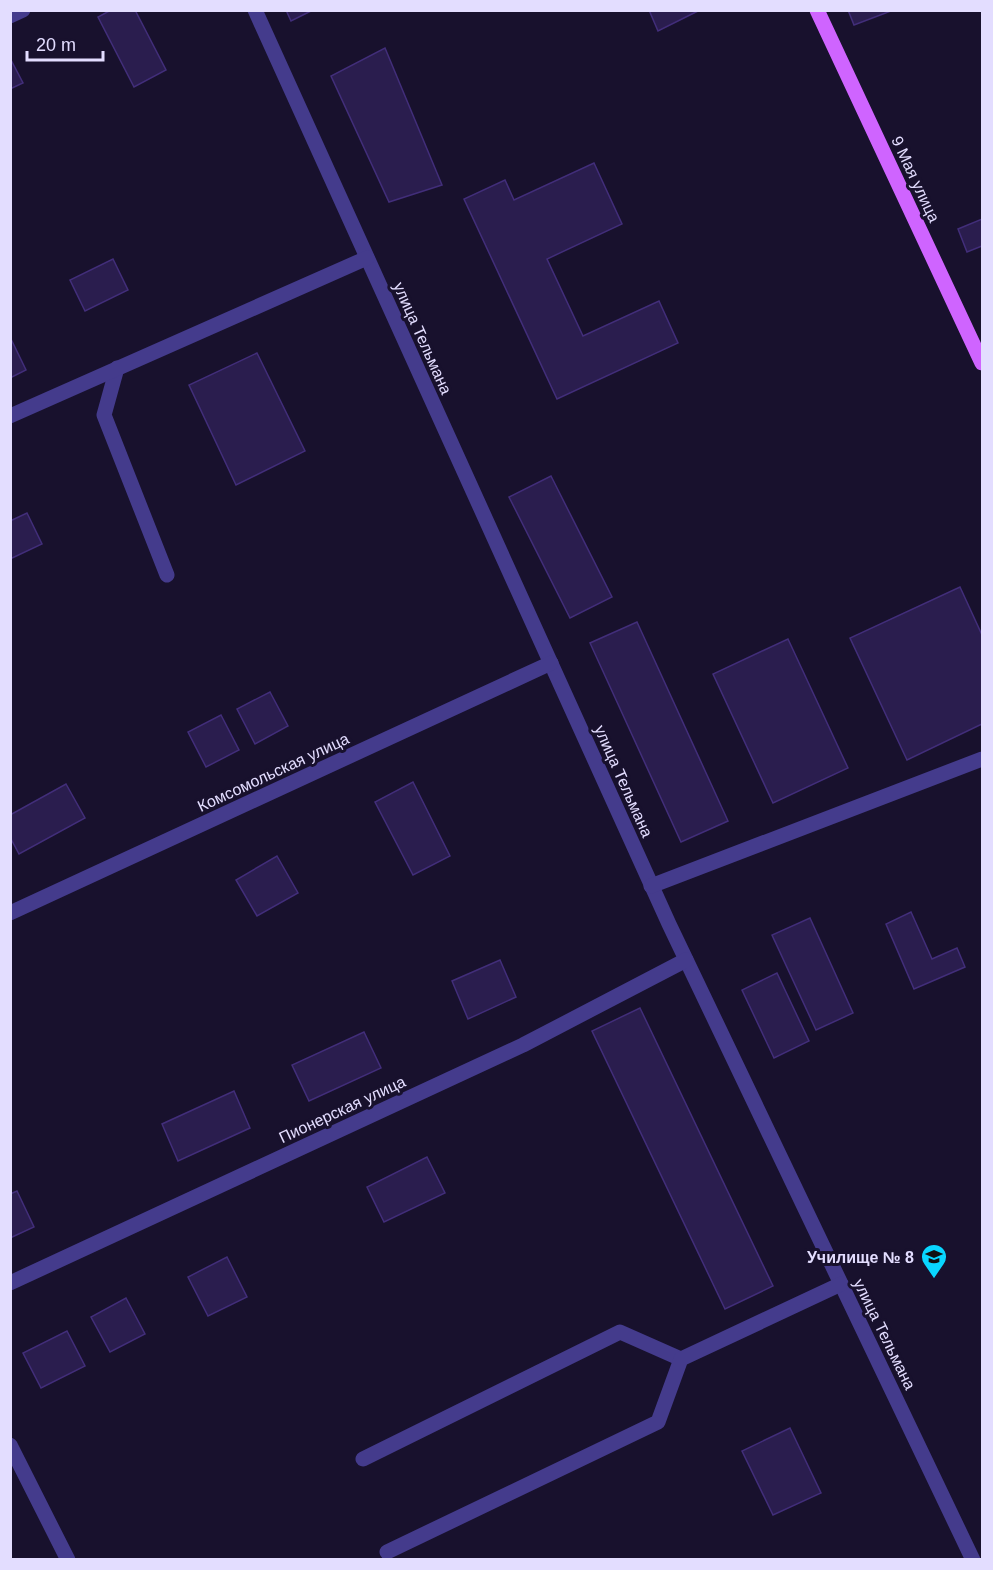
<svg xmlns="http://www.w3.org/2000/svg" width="993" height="1570" font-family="Arial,sans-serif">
<rect width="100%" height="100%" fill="#18112d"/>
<g fill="#2a1d4e" stroke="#422e7a" stroke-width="1.5">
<polygon points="111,10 135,10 166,70 134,87 98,17"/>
<polygon points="286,10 313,10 291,21"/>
<polygon points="649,10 700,10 658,31"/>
<polygon points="848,10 890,10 891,11 854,25"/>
<polygon points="385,48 442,185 389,202 331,76"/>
<polygon points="10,58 23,83 10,89"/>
<polygon points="594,163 622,224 547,259 583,336 659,301 678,343 557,399 464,199 505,180 514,200"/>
<polygon points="982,219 982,246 967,252 958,229"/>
<polygon points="113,259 128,290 85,311 70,280"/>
<polygon points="11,339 26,370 10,378 10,340"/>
<polygon points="257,353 305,451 236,485 189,385"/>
<polygon points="551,476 612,597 570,618 509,497"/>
<polygon points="27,513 42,544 10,559 10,521"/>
<polygon points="960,587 982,635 982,724 907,760 850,638"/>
<polygon points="637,622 728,821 681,842 590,643"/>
<polygon points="788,639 848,768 773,803 713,674"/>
<polygon points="270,692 288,726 255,744 237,709"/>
<polygon points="221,715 239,750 206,767 188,732"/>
<polygon points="413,782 450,856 413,875 375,802"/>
<polygon points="66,784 85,818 19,854 10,837 10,815"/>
<polygon points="277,856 298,893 257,916 236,880"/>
<polygon points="911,912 932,959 957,948 965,967 914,989 886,924"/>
<polygon points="810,918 853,1013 816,1030 772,935"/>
<polygon points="500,960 516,997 468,1019 452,981"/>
<polygon points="777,973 809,1041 774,1058 742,990"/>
<polygon points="640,1008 773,1286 725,1309 592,1031"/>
<polygon points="364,1032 381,1068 309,1101 292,1065"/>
<polygon points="234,1091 250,1128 178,1161 162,1124"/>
<polygon points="427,1157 445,1193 384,1222 367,1187"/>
<polygon points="17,1191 34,1227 10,1238 10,1194"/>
<polygon points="227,1257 247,1297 208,1316 188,1277"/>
<polygon points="126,1298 145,1334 110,1352 91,1317"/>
<polygon points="67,1331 85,1366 41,1388 23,1353"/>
<polygon points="790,1428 821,1493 773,1515 742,1451"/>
</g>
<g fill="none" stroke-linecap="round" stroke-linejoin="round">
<g stroke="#443b8c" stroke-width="15">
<polyline points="255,10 669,924 973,1560"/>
<polyline points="10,16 23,10"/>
<polyline points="117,368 104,415 167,575"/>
<polyline points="10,416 367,258"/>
<polyline points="651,886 982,759"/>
<polyline points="10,913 551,663"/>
<polyline points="10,1283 523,1045 686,960"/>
<polyline points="10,1445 68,1560"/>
<polyline points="363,1459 620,1332 681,1359"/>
<polyline points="387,1552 658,1422 681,1359 841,1284"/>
</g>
<polyline stroke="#cf64ff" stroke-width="15" points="817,10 982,363"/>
</g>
<defs>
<symbol id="school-pin" viewBox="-11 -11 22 30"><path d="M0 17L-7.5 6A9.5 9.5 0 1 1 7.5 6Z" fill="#09d6ff" stroke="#18112d"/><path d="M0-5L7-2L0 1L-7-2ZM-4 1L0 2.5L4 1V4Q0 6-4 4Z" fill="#111"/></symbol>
</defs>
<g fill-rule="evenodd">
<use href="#school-pin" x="919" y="1242" width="30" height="40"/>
</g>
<g text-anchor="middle" stroke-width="6" stroke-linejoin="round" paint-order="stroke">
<g font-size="16" fill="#e3ddff" stroke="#18112d">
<text transform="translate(916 179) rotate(65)" y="6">9 Мая улица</text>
<text transform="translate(423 338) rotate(66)" y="6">улица Тельмана</text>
<text transform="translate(273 772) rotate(-25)" y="6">Комсомольская улица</text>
<text transform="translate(624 781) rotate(66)" y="6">улица Тельмана</text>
<text transform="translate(342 1109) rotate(-25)" y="6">Пионерская улица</text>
<text transform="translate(885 1334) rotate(64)" y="6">улица Тельмана</text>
</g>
<g font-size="16" font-weight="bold" fill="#e3ddff" stroke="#18112d" text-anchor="end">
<text x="914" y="1263">Училище № 8</text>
</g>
</g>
<rect width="993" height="1570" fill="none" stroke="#e3ddff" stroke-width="24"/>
<path d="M27 51v9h76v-9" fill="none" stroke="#e3ddff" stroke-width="3"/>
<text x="36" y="51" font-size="18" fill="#e3ddff" stroke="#18112d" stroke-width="4.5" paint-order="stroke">20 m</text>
</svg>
